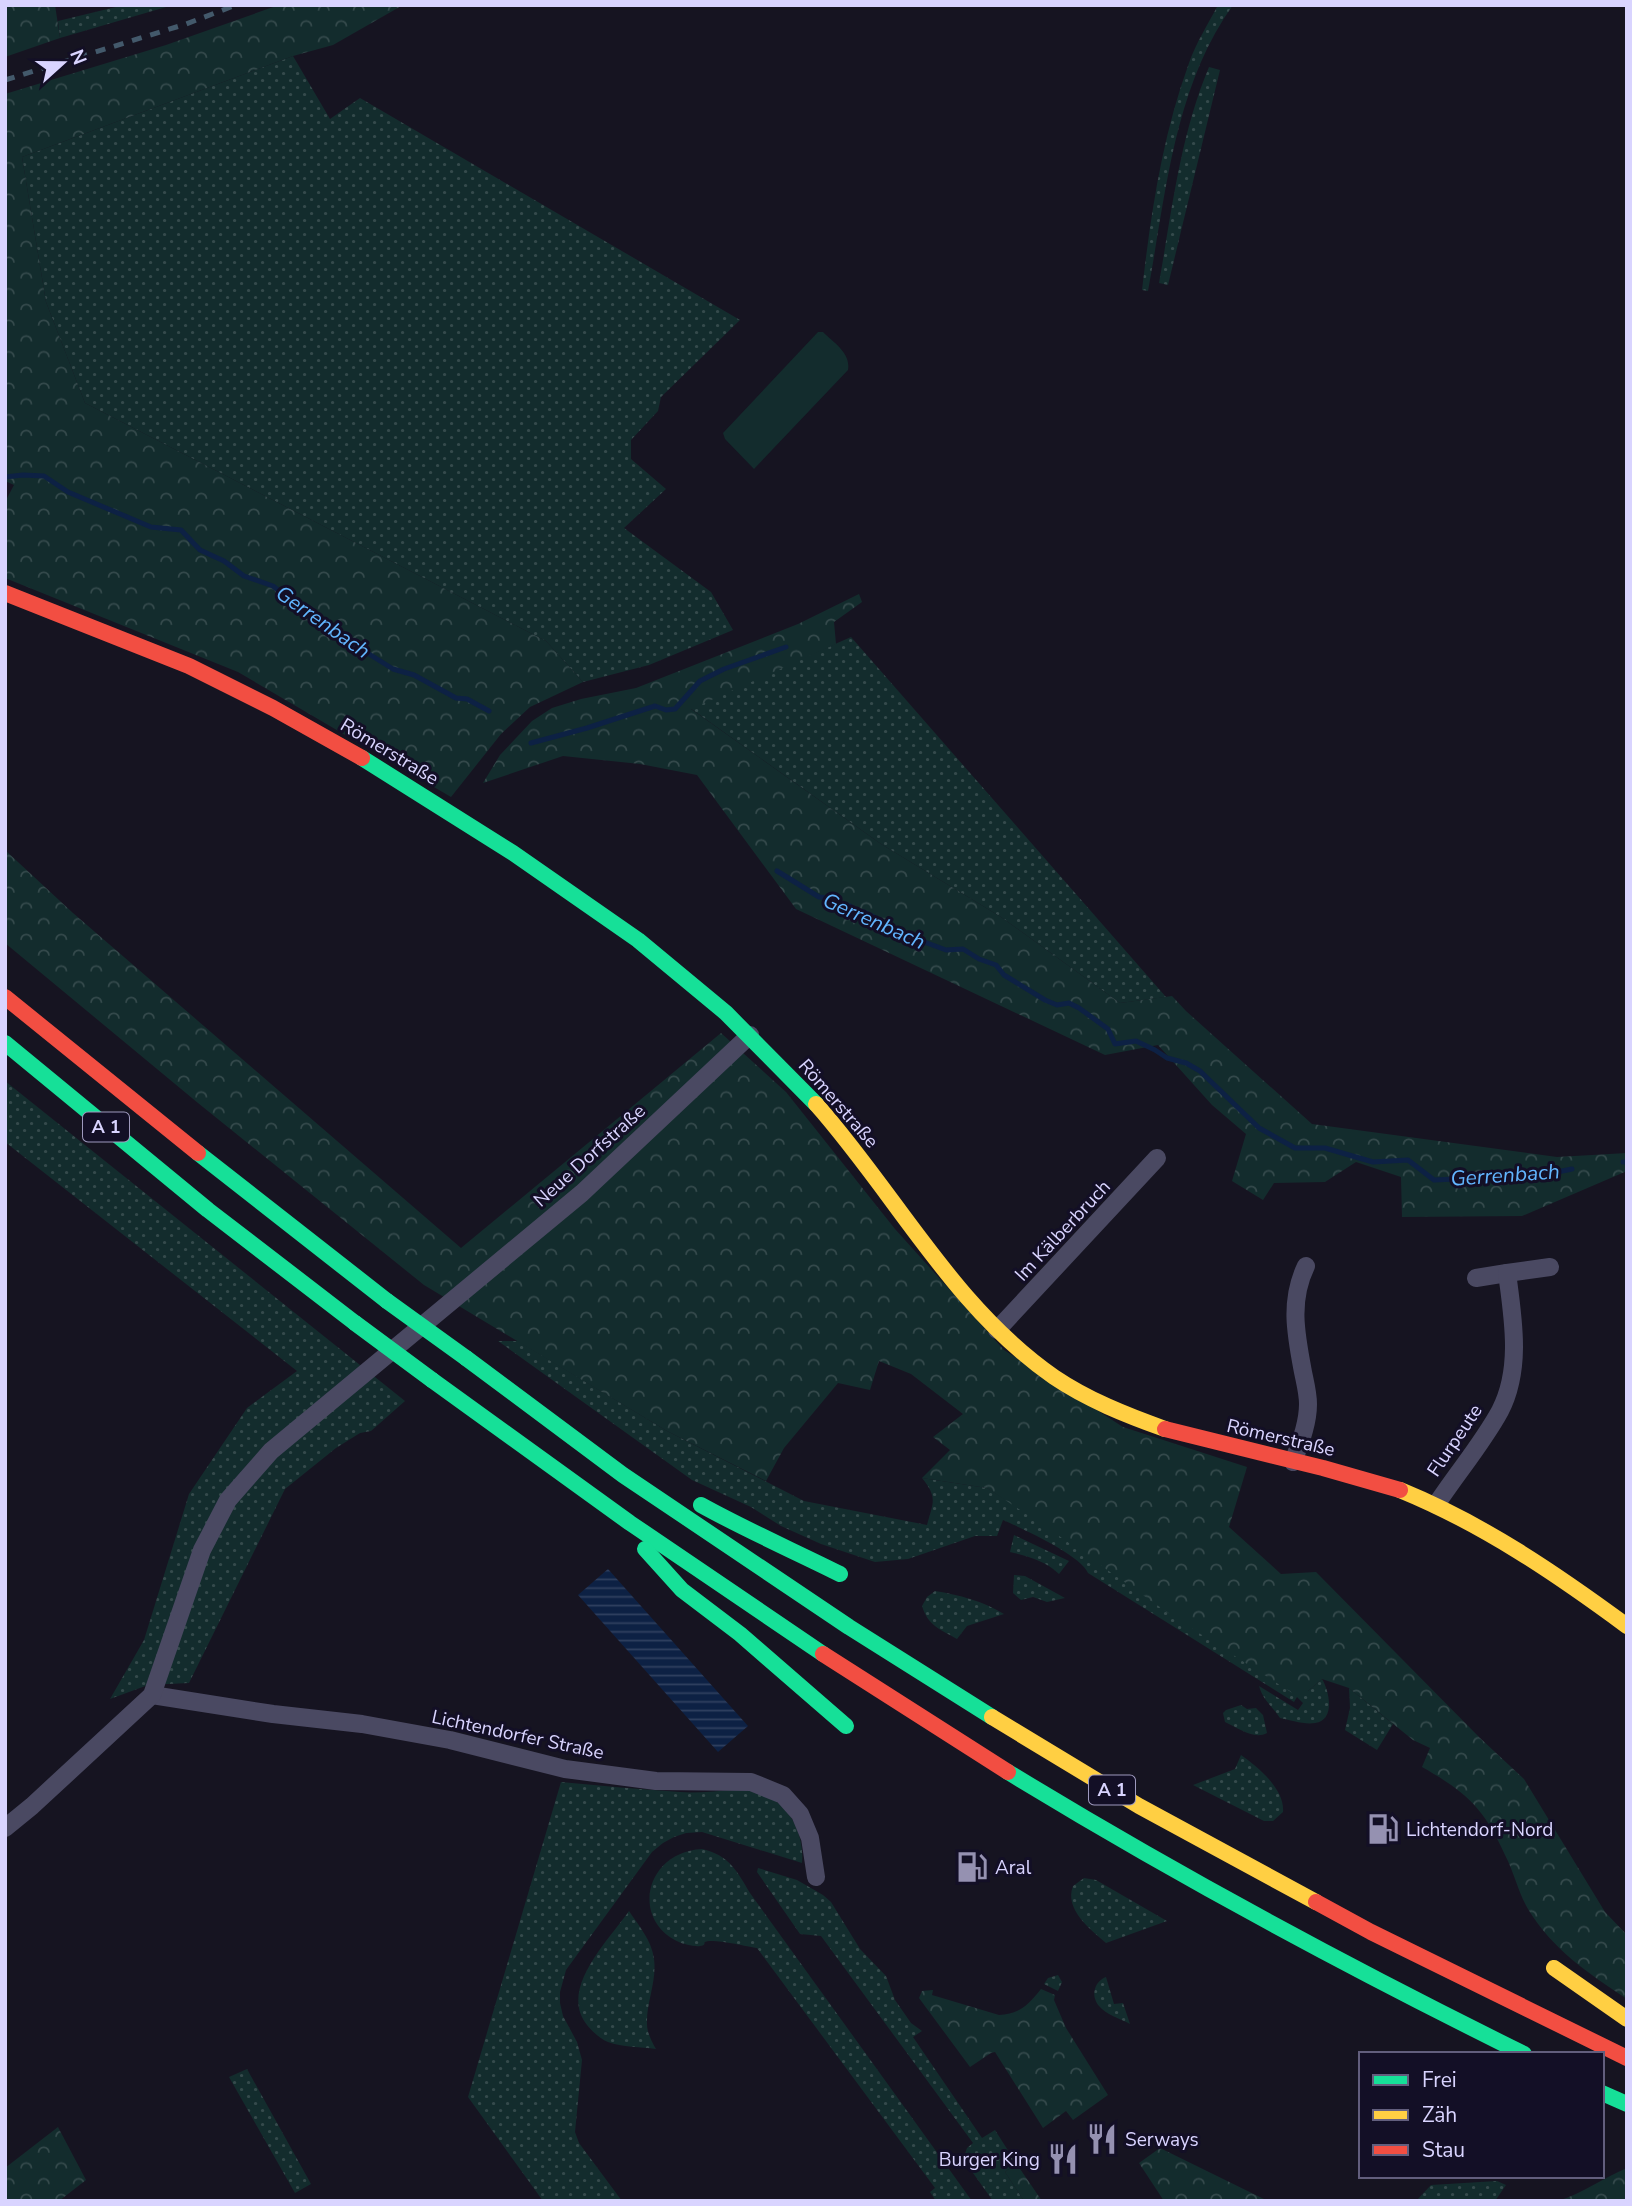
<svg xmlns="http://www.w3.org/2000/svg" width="1632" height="2206" font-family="'Nunito Sans',sans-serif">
<defs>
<pattern id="grass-dots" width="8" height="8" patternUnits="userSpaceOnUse" patternTransform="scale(1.75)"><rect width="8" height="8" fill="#132c2d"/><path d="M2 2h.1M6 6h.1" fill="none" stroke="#354a4c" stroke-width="1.8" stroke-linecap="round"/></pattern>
<pattern id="forest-crowns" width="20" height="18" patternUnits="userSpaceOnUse" patternTransform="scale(1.75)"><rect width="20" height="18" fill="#132c2d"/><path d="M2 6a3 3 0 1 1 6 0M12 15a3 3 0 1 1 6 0" fill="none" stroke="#354a4c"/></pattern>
<pattern id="water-rules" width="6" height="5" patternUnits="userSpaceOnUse" patternTransform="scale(1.75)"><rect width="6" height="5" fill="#0d2144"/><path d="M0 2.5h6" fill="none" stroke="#304060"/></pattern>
</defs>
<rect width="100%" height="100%" fill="#161421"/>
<g fill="url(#grass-dots)">
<polygon points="124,5 173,5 60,38 58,21"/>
<path d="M1218,5H1233C1174,87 1166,194 1148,291L1142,290C1151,213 1162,137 1189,63C1196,43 1208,24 1218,5Z"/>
<polygon points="293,56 330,119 360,98 740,320 661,397 658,411 631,440 631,459 666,489 624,528 711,592 733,630 649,665 583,682 546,641 85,403 46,302 22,157"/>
<path d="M1209,67L1220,70L1168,285L1159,283C1172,210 1180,136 1209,67Z"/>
<polygon points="851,637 1166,997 1120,1003 1001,917 881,844 690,708"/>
<polygon points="5,1081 405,1401 371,1431 360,1433 336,1448 285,1489 189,1683 148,1685 110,1699 144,1640 189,1494 247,1408 297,1371 5,1142"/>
<path d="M498,1341H518L667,1431L804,1501L927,1525C933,1502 938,1498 922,1478L987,1488L1308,1691L1322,1679C1329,1690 1336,1720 1315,1723C1305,1725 1290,1720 1280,1718C1272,1706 1263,1700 1259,1686L1298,1710L1303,1703L1297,1697L1294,1702L1088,1573C1081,1555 1021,1528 1003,1520L997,1536H975L908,1559L875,1562L821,1544L781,1526L751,1507L692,1480Z"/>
<path d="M1014,1535L1069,1561L1059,1574C1046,1561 1028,1556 1010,1552Z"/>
<polygon points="1014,1575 1025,1576 1065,1598 1047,1602 1033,1597 1021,1600 1013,1593"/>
<path d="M935,1591C959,1595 983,1601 1004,1614L967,1626L957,1639C940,1629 928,1626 922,1606L927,1597Z"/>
<polygon points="1349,1688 1393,1724 1377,1750 1345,1730 1350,1708"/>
<path d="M1241,1705L1247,1709L1256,1708L1263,1715L1267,1733C1254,1740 1238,1728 1225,1722L1223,1713L1226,1710Z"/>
<path d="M1241,1755C1258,1767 1285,1789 1283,1812L1273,1821H1264L1193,1785L1235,1769Z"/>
<path d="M561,1782C601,1786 640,1789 680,1792C703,1794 728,1788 751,1791C786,1796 805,1831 802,1863L702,1832L686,1833L674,1837L663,1843L652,1852L566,1970L560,1992V2003L563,2016L577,2042L582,2060L575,2132L579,2143L622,2201H543L468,2097Z"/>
<path d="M702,1849C729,1855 737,1871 750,1893L972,2201H936L930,2192L935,2188L757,1948C746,1946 719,1940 709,1941C700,1942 709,1944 700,1946C695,1947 683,1944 679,1942C630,1920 645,1852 702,1849Z"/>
<polygon points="758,1868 797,1880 823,1895 831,1902 860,1949 886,1976 895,2000 911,2023 922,2031 913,2037 982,2138 995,2130 1016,2163 1005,2172 1024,2201 993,2201 963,2159 967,2148 973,2143 821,1936 800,1934 757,1872"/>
<path d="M1084,1878L1096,1880L1167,1921L1106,1943C1090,1929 1064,1909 1073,1886Z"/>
<path d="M629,1911C639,1926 652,1941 654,1959C657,1981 646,2003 647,2024C647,2033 652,2042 656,2049C641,2047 622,2047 608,2042C600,2039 592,2031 587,2025C558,1989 609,1940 629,1911Z"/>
<polygon points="1058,1975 1062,1982 1058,1991 1044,1984 1048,1978"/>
<path d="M1106,1977L1114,2004L1123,2003L1130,2024C1121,2019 1105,2014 1099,2006C1090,1995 1095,1981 1106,1977Z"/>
<polygon points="247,2069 311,2184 295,2193 229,2077"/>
<polygon points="1497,2181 1506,2185 1495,2201 1416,2201 1431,2185"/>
</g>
<g fill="url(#forest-crowns)">
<polygon points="5,5 55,5 60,38 5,57"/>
<polygon points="279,5 403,5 333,45 293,56 22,157 46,302 85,403 546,641 583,682 530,707 501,734 451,797 238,672 5,578 5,502 14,485 5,481 5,94 166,45"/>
<polygon points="859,594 862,602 834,622 836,644 691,709 881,844 1001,917 1120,1003 1172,996 1186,1011 1312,1124 1557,1157 1627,1153 1627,1171 1522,1216 1402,1217 1401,1177 1356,1162 1325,1182 1274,1183 1263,1200 1232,1181 1246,1134 1212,1105 1158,1045 1105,1055 796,909 697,775 640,764 563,756 483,783 500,755 532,721 552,708 581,699 636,688 798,624"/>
<path d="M5,850L73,913L461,1248L721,1033L786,1092L895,1229L1004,1350L1123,1427L1247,1467L1229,1527L1281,1574L1316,1572L1480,1738L1524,1779L1605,1912L1627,1935V1999C1589,1974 1552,1949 1528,1909C1518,1892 1514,1872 1505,1855C1484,1808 1466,1792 1422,1767L1430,1748L1413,1740L1349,1688L1322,1679L1308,1691L1297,1696L1174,1617L1052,1531L987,1488L922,1478L950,1450L933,1437L963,1414L911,1374L879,1361L870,1390L838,1383L784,1448L766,1481L667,1431L424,1285L198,1103L5,943Z"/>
<path d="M1041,1989L1055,1995L1054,2000L1066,2028L1108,2095L1073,2120L1066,2111L1043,2128L995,2052L991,2053L970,2067L919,1998L922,1991L933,1990L932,1995L999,2015C1020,2014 1028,2005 1041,1989Z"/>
<polygon points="58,2127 86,2180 59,2201 5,2201 5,2168"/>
<polygon points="1160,2148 1268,2201 1164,2201 1139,2163"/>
<polygon points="1016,2163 1042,2201 1024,2201 1005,2172"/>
<path d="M1627,2168V2201H1558C1583,2193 1603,2178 1627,2168Z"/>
</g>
<path fill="#132c2d" d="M818,332H823C834,343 851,353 848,370L754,469L725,439L723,433Z"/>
<polygon fill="url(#water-rules)" points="608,1569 748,1726 718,1752 578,1595"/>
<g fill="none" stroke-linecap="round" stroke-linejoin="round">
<g stroke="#0d2144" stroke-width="5">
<polyline points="5,477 23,475 44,476 68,492 151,527 181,530 200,550 224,561 244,576 273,586 313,619 393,669 414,675 456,698 467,699 489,711"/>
<polyline points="531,743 587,728 655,706 666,710 675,709 700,681 724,669 786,647"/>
<polyline points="777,871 819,897 829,898 838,904 850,906 857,911 864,912 886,923 910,941 927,943 946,950 963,949 979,959 996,965 1004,975 1045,1000 1057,1005 1069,1003 1079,1008 1108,1029 1115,1044 1136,1041 1155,1050 1167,1058 1186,1063 1200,1071 1259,1128 1295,1148 1325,1148 1373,1162 1408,1160 1434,1180 1543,1175 1572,1169"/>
<polyline points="1623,1162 1627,1162"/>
</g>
<g stroke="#4a4962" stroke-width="18">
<polyline points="1476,1278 1507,1273"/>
<polyline points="997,1330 1157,1158"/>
<path d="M1293,1462C1300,1443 1308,1424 1308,1404C1308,1393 1305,1382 1303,1372C1296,1335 1289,1301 1306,1266"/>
<path d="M1436,1505C1457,1473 1482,1444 1500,1411C1522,1369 1513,1318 1507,1273L1550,1267"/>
<polyline points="152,1695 273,1714 362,1724 450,1740 565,1769 656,1781 751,1782 783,1795 800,1814 810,1838 816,1877"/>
<polyline points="5,1828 32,1806 152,1695 202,1550 228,1500 271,1451 582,1193 750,1035"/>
</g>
<g stroke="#16e098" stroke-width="16">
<polyline points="362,758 513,853 638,940 726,1013 816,1104"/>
<polyline points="5,1043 208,1210 355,1323"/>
<polyline points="198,1153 387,1301"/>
<polyline points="466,1358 623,1475 849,1627 992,1717"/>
<polyline points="432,1380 630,1523 823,1654"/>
<path d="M701,1505C746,1530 794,1551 840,1574"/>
<polyline points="645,1549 682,1590 740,1634 846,1726"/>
<path d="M1008,1772C1175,1874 1348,1967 1524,2054"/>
<polyline points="1602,2093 1627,2104"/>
</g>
<g stroke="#ffcf43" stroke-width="16">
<path d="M816,1104C896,1194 953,1307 1054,1377C1088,1400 1126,1415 1165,1429"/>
<path d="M1400,1490C1483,1524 1555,1573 1627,1626"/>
<polyline points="992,1717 1139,1806 1316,1902"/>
<polyline points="1554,1968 1627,2019"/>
</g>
<g stroke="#f24e42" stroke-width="16">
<polyline points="5,593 189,666 273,708 362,758"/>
<polyline points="5,997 198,1153"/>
<polyline points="1165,1429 1323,1468 1400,1490"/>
<polyline points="823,1654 1008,1772"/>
<polyline points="1316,1902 1371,1932 1627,2058"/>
</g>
<polyline stroke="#43596b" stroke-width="5" stroke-dasharray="10 9" stroke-linecap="butt" points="5,80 186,24 236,5"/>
<g stroke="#16e098" stroke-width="16">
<polyline points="387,1301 466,1358"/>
<polyline points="355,1323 432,1380"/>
</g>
</g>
<defs>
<symbol id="fuel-bare" viewBox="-9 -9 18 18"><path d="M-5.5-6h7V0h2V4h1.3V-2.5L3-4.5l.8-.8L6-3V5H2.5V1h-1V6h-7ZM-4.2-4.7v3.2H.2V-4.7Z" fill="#9591b1" stroke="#130f26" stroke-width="2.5" paint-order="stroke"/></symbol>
<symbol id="restaurant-bare" viewBox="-9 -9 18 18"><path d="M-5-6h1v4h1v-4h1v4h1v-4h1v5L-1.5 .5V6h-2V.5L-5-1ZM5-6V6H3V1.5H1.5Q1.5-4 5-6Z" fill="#9591b1" stroke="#130f26" stroke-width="2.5" paint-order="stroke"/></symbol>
</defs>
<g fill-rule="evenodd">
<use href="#fuel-bare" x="1361" y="1807" width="44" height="44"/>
<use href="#fuel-bare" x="950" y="1845" width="44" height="44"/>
<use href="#restaurant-bare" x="1080" y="2117" width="44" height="44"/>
<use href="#restaurant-bare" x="1041" y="2137" width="44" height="44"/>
</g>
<g text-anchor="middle" stroke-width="6" stroke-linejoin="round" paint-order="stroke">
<g fill="#130f26" stroke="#9e99be" stroke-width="2">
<rect x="83" y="1112.5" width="46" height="29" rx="5"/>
<rect x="1089" y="1775.5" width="46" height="29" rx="5"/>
</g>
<g font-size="18" font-weight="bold" fill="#d9d4ff">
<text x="106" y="1133">A 1</text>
<text x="1112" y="1796">A 1</text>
</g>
<g font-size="19" fill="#d9d4ff" stroke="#130f26">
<text transform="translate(390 751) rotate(31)" y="7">Römerstraße</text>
<text transform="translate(839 1103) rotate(49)" y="7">Römerstraße</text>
<text transform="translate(589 1155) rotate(-42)" y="7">Neue Dorfstraße</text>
<text transform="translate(1062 1230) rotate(-47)" y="7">Im Kälberbruch</text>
<text transform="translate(1281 1437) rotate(13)" y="7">Römerstraße</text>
<text transform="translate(1454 1440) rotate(-56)" y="7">Flurpeute</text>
<text transform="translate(518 1734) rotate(12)" y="7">Lichtendorfer Straße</text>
</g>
<g font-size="19" fill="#d9d4ff" stroke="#130f26" text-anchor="start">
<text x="1406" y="1836">Lichtendorf-Nord</text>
<text x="995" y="1874">Aral</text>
<text x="1125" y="2146">Serways</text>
<text x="1040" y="2166" text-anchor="end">Burger King</text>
</g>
<g font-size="21" font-style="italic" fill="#62b6ff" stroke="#130f26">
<text transform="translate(323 622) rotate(35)" y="7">Gerrenbach</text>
<text transform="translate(874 921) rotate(24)" y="7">Gerrenbach</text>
<text transform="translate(1505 1175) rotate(-4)" y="7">Gerrenbach</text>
</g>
</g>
<rect width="1632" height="2206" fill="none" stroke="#d9d4ff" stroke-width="14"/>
<rect x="1359" y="2052" width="245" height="126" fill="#130f26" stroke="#625e7d" stroke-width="2"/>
<rect x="1373" y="2075" width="35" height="10" fill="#16e098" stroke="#625e7d" stroke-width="2"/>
<text x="1422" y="2087" font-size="21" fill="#d9d4ff">Frei</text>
<rect x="1373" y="2110" width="35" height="10" fill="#ffcf43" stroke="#625e7d" stroke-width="2"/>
<text x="1422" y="2122" font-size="21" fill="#d9d4ff">Zäh</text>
<rect x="1373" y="2145" width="35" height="10" fill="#f24e42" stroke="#625e7d" stroke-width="2"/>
<text x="1422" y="2157" font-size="21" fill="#d9d4ff">Stau</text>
<g transform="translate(63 63) rotate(69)" stroke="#130f26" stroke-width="5" paint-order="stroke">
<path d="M0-5L12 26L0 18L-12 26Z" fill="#d9d4ff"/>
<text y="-10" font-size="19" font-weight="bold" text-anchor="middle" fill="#d9d4ff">N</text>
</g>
</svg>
